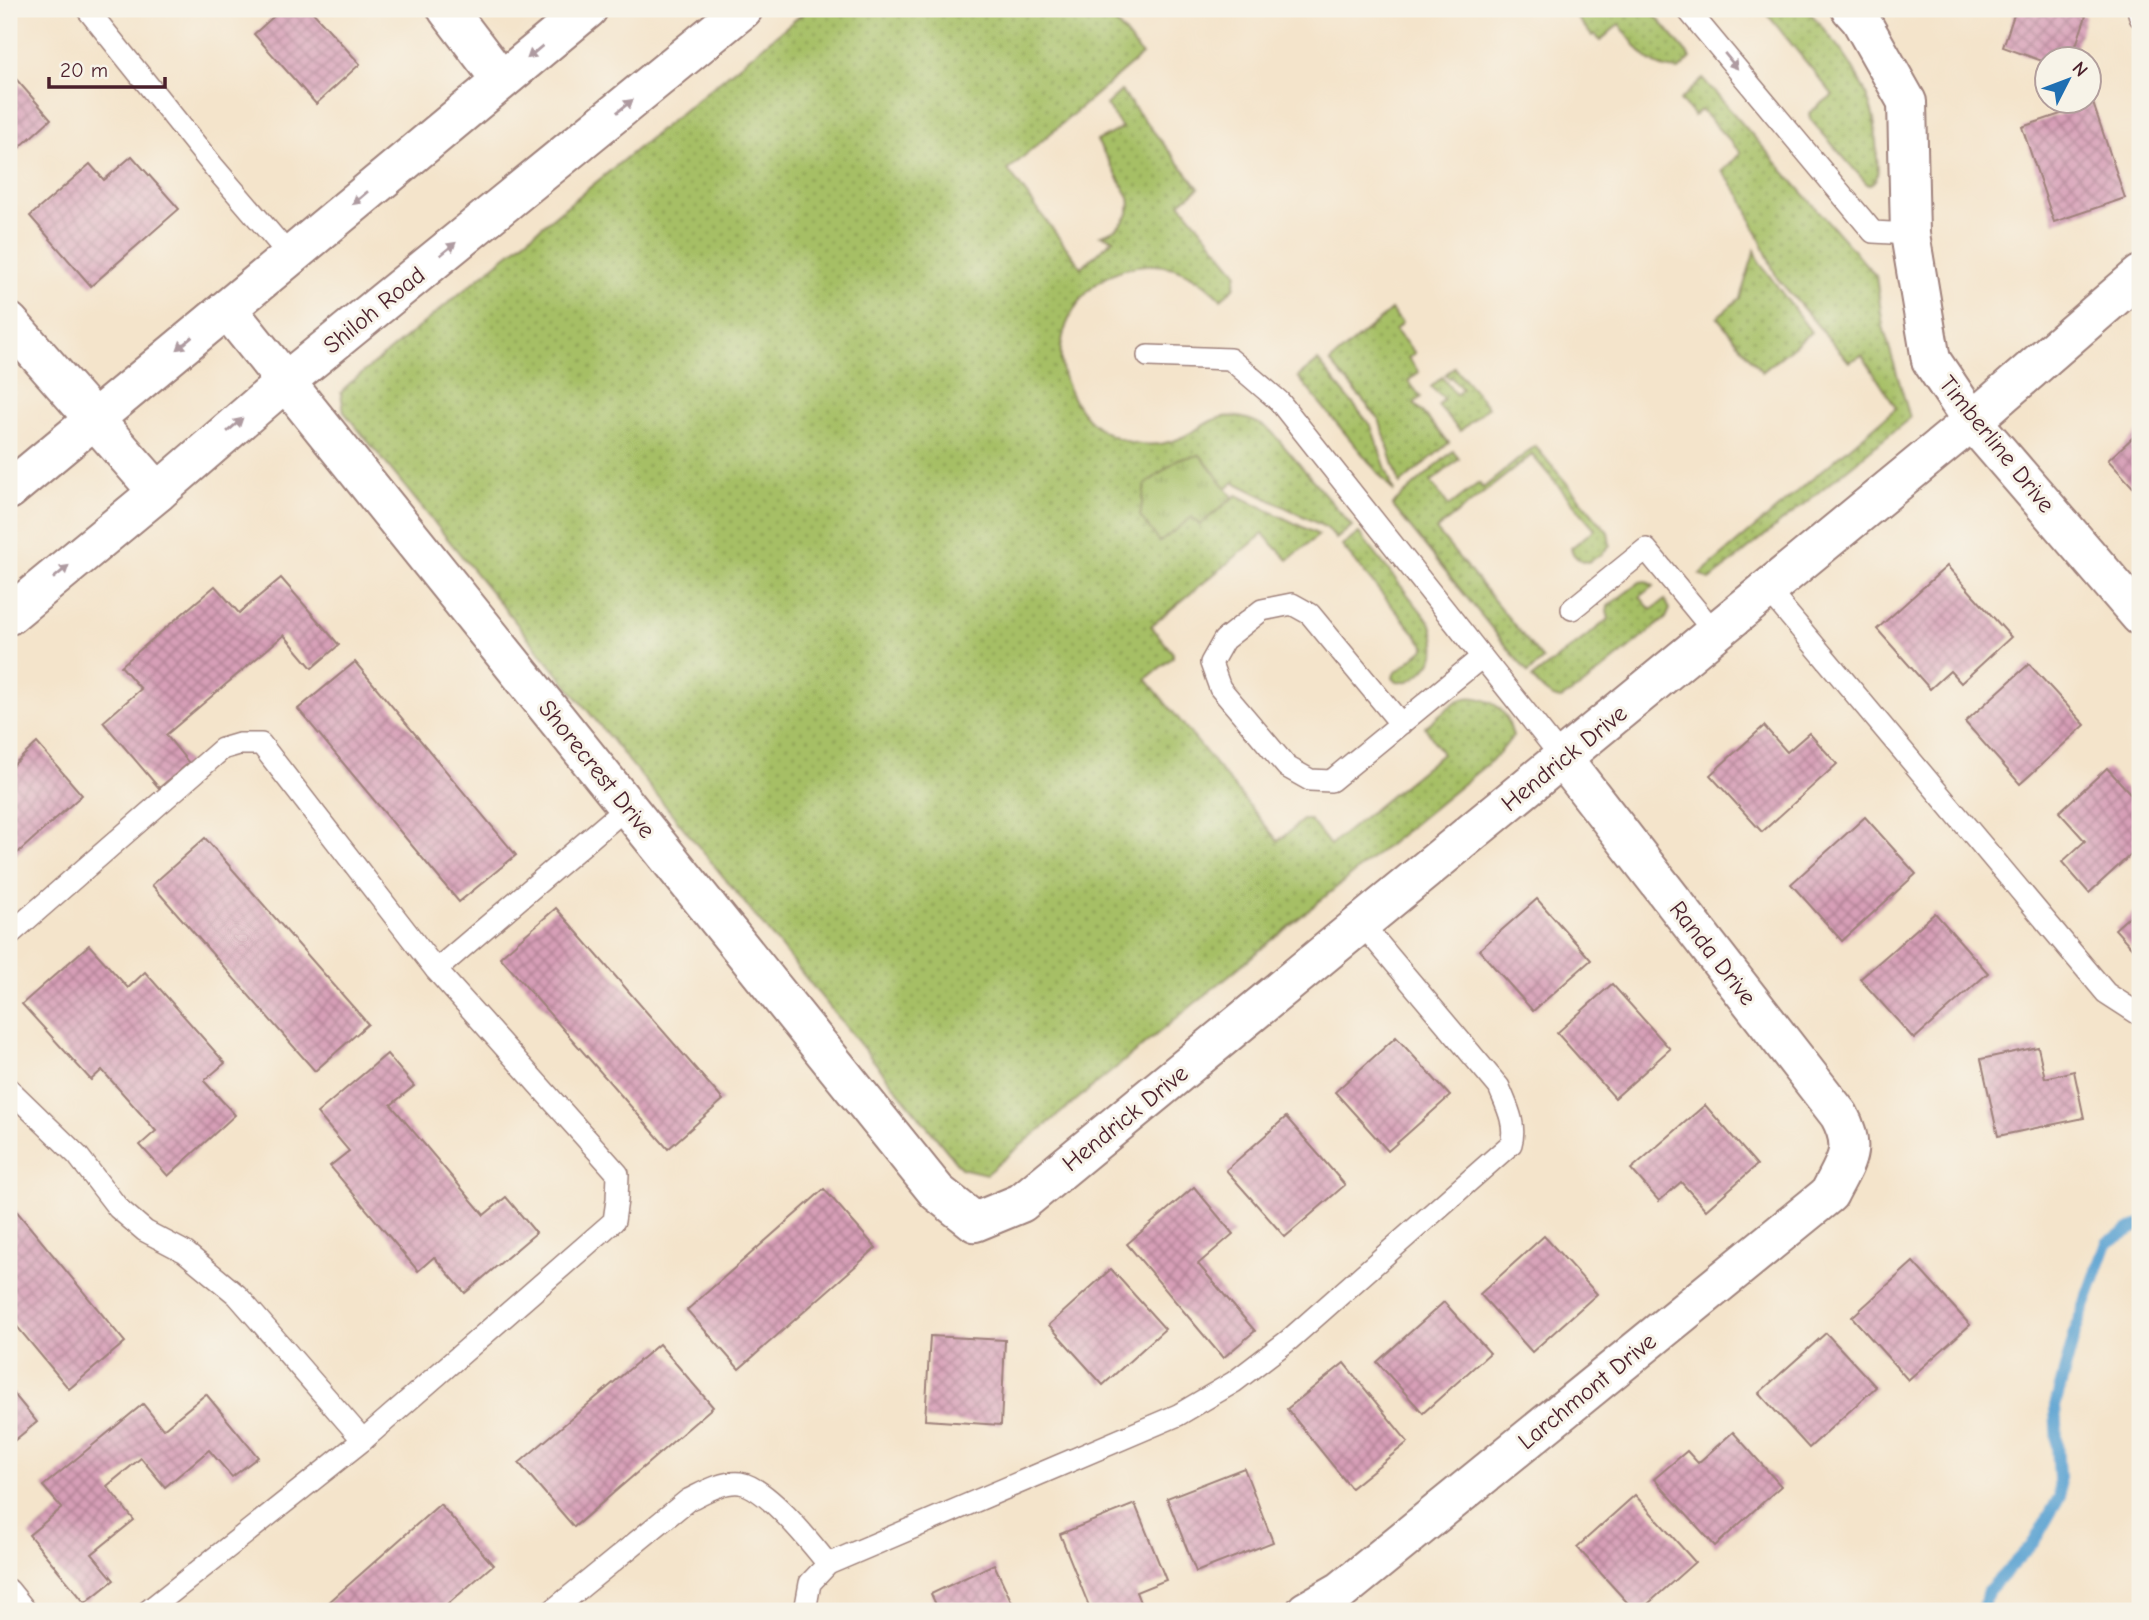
<svg xmlns="http://www.w3.org/2000/svg" width="2149" height="1620" font-family="'Comic Neue',sans-serif">
<defs>
<pattern id="grass-dots" width="8" height="8" patternUnits="userSpaceOnUse" patternTransform="scale(1.75)"><rect width="8" height="8" fill="#a6bf65"/><path d="M2 2h.1M6 6h.1" fill="none" stroke="#899b53" stroke-width="1.8" stroke-linecap="round"/></pattern>
<pattern id="park-tufts" width="24" height="20" patternUnits="userSpaceOnUse" patternTransform="scale(1.75)"><rect width="24" height="20" fill="#a6bf65"/><path d="M3 7l-1-3M5 7V3M7 7l1-3M15 17l-1-3M17 17v-4M19 17l1-3" fill="none" stroke="#899b53"/></pattern>
<pattern id="building-cross-hatch" width="8" height="8" patternUnits="userSpaceOnUse" patternTransform="scale(1.75)"><rect width="8" height="8" fill="#d79fb7"/><path d="M0 0l8 8M0 8l8-8" fill="none" stroke="#b08195"/></pattern>
</defs>
<rect width="100%" height="100%" fill="#f7f3e8"/>
<filter id="ink" filterUnits="userSpaceOnUse"><feTurbulence type="fractalNoise" baseFrequency=".0143" numOctaves="2"/><feDisplacementMap in="SourceGraphic" scale="14" xChannelSelector="R" yChannelSelector="G"/><feConvolveMatrix kernelMatrix="1 2 1 2 8 2 1 2 1" color-interpolation-filters="sRGB"/></filter>
<filter id="wash" filterUnits="userSpaceOnUse"><feTurbulence type="fractalNoise" baseFrequency=".00686" numOctaves="4" result="noise"/><feDisplacementMap in="SourceGraphic" scale="28" xChannelSelector="R" yChannelSelector="G"/><feGaussianBlur stdDeviation="1.57" result="paint"/><feColorMatrix in="noise" values="0 0 0 0 0 0 0 0 0 0 0 0 0 0 0 0 0 1.4 0 .05"/><feComposite in="paint" operator="in"/></filter>
<g filter="url(#wash)">
<rect width="100%" height="100%" fill="#f4e4cb"/>
<g fill="url(#grass-dots)" stroke="#786f48" stroke-width="2">
<path d="M808,9H1105L1142,55L1008,170L1081,267L1114,239L1101,235C1119,230 1133,217 1129,197L1097,141L1122,128L1106,105L1121,91L1199,188L1180,203L1237,272L1234,288L1221,299C1212,290 1203,282 1192,276C1134,244 1069,285 1061,347C1059,367 1066,386 1076,403C1095,435 1137,452 1173,441C1188,436 1198,428 1211,421C1230,411 1255,419 1271,431L1352,526L1336,539L1327,528L1234,482L1226,488L1200,455L1193,517L1199,525L1237,495L1319,535L1288,560L1263,534L1151,626L1173,653V657L1146,679L1278,841L1303,820H1310L1330,845L1442,754L1425,727C1435,719 1445,709 1456,702C1471,692 1495,700 1505,715C1509,722 1511,730 1513,736L1497,756L986,1174L961,1168L344,412L341,393L349,384Z"/>
<path d="M1570,9H1650L1691,58L1679,70C1646,69 1638,48 1619,24L1600,41L1595,34L1592,36Z"/>
<path d="M1763,9H1807C1837,44 1863,73 1874,119C1876,132 1876,145 1877,157C1878,168 1880,181 1868,185L1810,119L1809,113L1833,95Z"/>
<polygon points="1703,79 1876,276 1883,326 1910,418 1710,580 1700,574 1896,408 1862,355 1849,362 1777,278 1741,196 1722,171 1741,153 1701,110 1694,116 1680,100"/>
<polygon points="1755,250 1760,263 1811,332 1762,372 1717,317 1740,298"/>
<polygon points="1391,310 1402,323 1395,330 1415,353 1408,358 1419,372 1408,381 1421,397 1414,403 1449,443 1400,484 1379,419 1330,362"/>
<polygon points="1318,361 1371,426 1394,492 1298,377"/>
<polygon points="1454,367 1488,407 1460,431 1438,406 1444,399 1431,387 1442,377 1456,395 1462,389 1451,377 1449,378 1445,375"/>
<path d="M1535,446L1608,532L1610,545L1602,554L1588,562C1580,561 1573,557 1571,548L1595,529L1532,455L1436,530L1543,660L1528,673L1392,505L1453,451L1459,459L1431,482L1449,506L1479,483L1483,488Z"/>
<path d="M1359,533L1431,624C1433,633 1437,643 1435,652C1431,667 1412,685 1397,682L1393,678L1394,674L1426,647L1342,546Z"/>
<path d="M1646,581L1654,586L1640,597L1651,610L1665,600L1670,609L1666,618L1581,687L1561,699C1548,697 1541,688 1532,678L1609,619L1607,611L1608,606L1640,582Z"/>
</g>
<polygon fill="url(#park-tufts)" stroke="#786f48" stroke-width="2" points="1200,455 1233,497 1200,525 1192,517 1160,542 1140,516 1145,485 1178,459"/>
<g fill="none" stroke-linecap="round" stroke-linejoin="round">
<polyline stroke="#5ba3d2" stroke-width="12" points="1983,1611 1988,1591 2034,1542 2060,1496 2055,1406 2076,1329 2107,1243 2140,1224"/>
</g>
<g id="blocks">
<g fill="url(#building-cross-hatch)">
<polygon points="282,9 310,9 360,64 316,104 254,34"/>
<polygon points="2016,9 2072,9 2071,11 2086,16 2071,60 2048,60 2048,63 2003,47"/>
<polygon points="9,71 51,119 9,157"/>
<polygon points="2093,103 2125,198 2054,222 2022,127"/>
<polygon points="132,156 179,209 91,286 30,216 90,164 104,180"/>
<polygon points="2140,431 2140,495 2108,460"/>
<polygon points="1947,566 2011,637 1961,683 1950,671 1930,689 1877,629"/>
<polygon points="281,578 339,645 312,668 284,635 166,735 189,763 159,788 103,722 141,689 121,666 215,586 239,613"/>
<polygon points="355,662 516,855 459,902 298,709"/>
<polygon points="2029,664 2085,725 2020,784 1965,722"/>
<polygon points="1764,726 1787,752 1809,733 1837,764 1762,832 1710,775"/>
<polygon points="37,743 82,795 12,858 9,854 9,769"/>
<polygon points="2107,768 2140,804 2140,846 2089,893 2062,862 2085,841 2059,812"/>
<polygon points="1865,817 1916,874 1842,941 1791,884"/>
<polygon points="205,838 368,1024 315,1071 152,885"/>
<polygon points="1537,899 1591,960 1533,1011 1479,950"/>
<polygon points="2140,907 2140,957 2115,929"/>
<polygon points="556,908 723,1100 668,1149 500,957"/>
<polygon points="1935,913 1988,973 1914,1039 1860,979"/>
<polygon points="89,945 128,988 145,972 225,1063 204,1081 235,1115 168,1176 140,1145 156,1131 102,1070 91,1080 22,1004"/>
<polygon points="1612,984 1670,1049 1615,1098 1557,1033"/>
<polygon points="1396,1037 1450,1096 1388,1151 1335,1092"/>
<polygon points="2038,1047 2045,1078 2074,1071 2084,1118 1998,1136 1981,1059"/>
<polygon points="387,1054 414,1086 391,1105 484,1215 506,1197 536,1233 465,1293 434,1257 418,1271 330,1166 349,1151 317,1113"/>
<polygon points="1705,1105 1757,1165 1706,1210 1681,1182 1659,1201 1631,1169"/>
<polygon points="1286,1117 1345,1185 1285,1237 1226,1170"/>
<polygon points="1194,1187 1233,1234 1198,1264 1255,1331 1223,1358 1127,1244"/>
<polygon points="824,1189 876,1248 739,1369 687,1310"/>
<polygon points="9,1202 125,1342 69,1389 9,1317"/>
<polygon points="1544,1236 1597,1294 1532,1352 1480,1294"/>
<polygon points="1913,1262 1970,1325 1908,1380 1852,1317"/>
<polygon points="1111,1269 1165,1329 1103,1385 1049,1325"/>
<polygon points="1444,1302 1490,1353 1423,1413 1377,1362"/>
<polygon points="1826,1333 1876,1387 1809,1448 1759,1393"/>
<polygon points="930,1336 1005,1340 1001,1425 925,1420"/>
<polygon points="659,1344 713,1407 574,1527 519,1463"/>
<polygon points="1344,1363 1408,1442 1351,1488 1287,1409"/>
<polygon points="9,1388 37,1422 9,1445"/>
<polygon points="206,1394 258,1457 232,1477 209,1450 165,1487 141,1458 107,1486 134,1520 92,1554 114,1580 85,1603 29,1535 62,1508 43,1486 143,1404 163,1429"/>
<polygon points="1733,1432 1781,1486 1715,1546 1654,1479 1687,1451 1698,1463"/>
<polygon points="1244,1468 1273,1542 1196,1572 1167,1498"/>
<polygon points="1635,1495 1695,1562 1640,1611 1635,1611 1577,1547"/>
<polygon points="440,1504 493,1565 440,1611 319,1611"/>
<polygon points="1135,1504 1166,1580 1136,1592 1143,1610 1091,1611 1060,1534"/>
<polygon points="994,1564 1016,1611 939,1611 931,1594"/>
</g>
</g>
</g>
<g filter="url(#ink)">
<use href="#blocks" fill-opacity="0" stroke="#9f827b" stroke-width="2"/>
<g fill="none" stroke-linecap="round" stroke-linejoin="round">
<defs>
<g id="service">
<polyline points="87,9 213,166 290,256"/>
<polyline points="1687,9 1873,232 1910,234"/>
<polyline points="2138,9 2140,17"/>
<polyline points="1148,356 1230,359 1279,401 1563,759"/>
<polyline points="1768,590 2106,993 2140,1015"/>
<polyline points="1572,609 1646,549 1716,634"/>
<polyline points="1401,724 1310,614 1292,604 1262,610 1224,640 1211,663 1220,688 1287,767 1310,780 1331,781 1482,657"/>
<polyline points="9,935 222,749 239,744 261,744 436,970 618,1174 617,1200 614,1221 363,1440 148,1611"/>
<polyline points="436,970 627,807"/>
<polyline points="9,1089 78,1156 118,1208 145,1231 185,1252 237,1295 363,1440"/>
<polyline points="9,1590 26,1611"/>
<path d="M552,1611L688,1500C703,1493 722,1481 740,1483C767,1487 811,1543 828,1564"/>
<path d="M805,1611L810,1583L828,1564L1178,1415L1234,1382L1289,1340L1511,1144C1517,1124 1506,1105 1499,1087L1362,924"/>
</g>
<g id="minor">
<polyline points="447,9 501,80"/>
<polyline points="227,309 937,1192 975,1222 1021,1203 1972,421 2140,275"/>
<polyline points="9,322 158,492"/>
<path d="M1306,1611L1341,1591L1829,1194C1845,1162 1858,1150 1839,1115L1563,759"/>
</g>
<polyline id="tertiary" points="1851,9 1860,19 1907,102 1910,234 1931,360 1972,421 2140,616"/>
<g id="secondary">
<polyline points="9,490 588,9"/>
<polyline points="9,615 158,492 285,382 743,9"/>
</g>
</defs>
<use href="#service" stroke="#9f827b" stroke-width="24"/>
<use href="#minor" stroke="#9f827b" stroke-width="42"/>
<use href="#tertiary" stroke="#9f827b" stroke-width="42"/>
<use href="#secondary" stroke="#9f827b" stroke-width="42"/>
<use href="#service" stroke="#fff" stroke-width="21"/>
<use href="#minor" stroke="#fff" stroke-width="38"/>
<use href="#tertiary" stroke="#fff" stroke-width="38"/>
<use href="#secondary" stroke="#fff" stroke-width="38"/>
</g>
<defs><path id="oneway-solid" d="M-6-.8H1V-3.2L6.5 0L1 3.2V.8H-6Z" transform="scale(1.75)"/></defs>
<g fill="#ae9aa0">
<use href="#oneway-solid" transform="translate(535 52) rotate(140)"/>
<use href="#oneway-solid" transform="translate(1731 61) rotate(50)"/>
<use href="#oneway-solid" transform="translate(625 106) rotate(-39)"/>
<use href="#oneway-solid" transform="translate(360 198) rotate(140)"/>
<use href="#oneway-solid" transform="translate(448 249) rotate(-39)"/>
<use href="#oneway-solid" transform="translate(185 343) rotate(140)"/>
<use href="#oneway-solid" transform="translate(235 425) rotate(-41)"/>
<use href="#oneway-solid" transform="translate(61 572) rotate(-40)"/>
</g>
</g>
<g text-anchor="middle" stroke-width="6" stroke-linejoin="round" paint-order="stroke">
<g font-size="24" fill="#4a1f2b" stroke="#f7f3e8">
<text transform="translate(374 310) rotate(-39)" y="8">Shiloh Road</text>
<text transform="translate(1997 444) rotate(51)" y="8">Timberline Drive</text>
<text transform="translate(1564 758) rotate(-39)" y="8">Hendrick Drive</text>
<text transform="translate(597 769) rotate(51)" y="8">Shorecrest Drive</text>
<text transform="translate(1713 953) rotate(52)" y="8">Randa Drive</text>
<text transform="translate(1125 1118) rotate(-39)" y="8">Hendrick Drive</text>
<text transform="translate(1587 1391) rotate(-39)" y="8">Larchmont Drive</text>
</g>
</g>
<rect width="2149" height="1620" fill="none" stroke="#f7f3e8" stroke-width="35"/>
<g transform="translate(2068 80) rotate(48)"><circle r="33" fill="#f7f3e8" stroke="#b29e9c" stroke-width="2"/>
<path d="M0-5L12 26L0 18L-12 26Z" fill="#1f6fb2"/>
<text y="-10" font-size="19" font-weight="bold" text-anchor="middle" fill="#4a1f2b">N</text>
</g>
<path d="M49 77v10h116v-10" fill="none" stroke="#4a1f2b" stroke-width="3.5"/>
<text x="60" y="77" font-size="21" fill="#4a1f2b" stroke="#f7f3e8" stroke-width="5" paint-order="stroke">20 m</text>
</svg>
